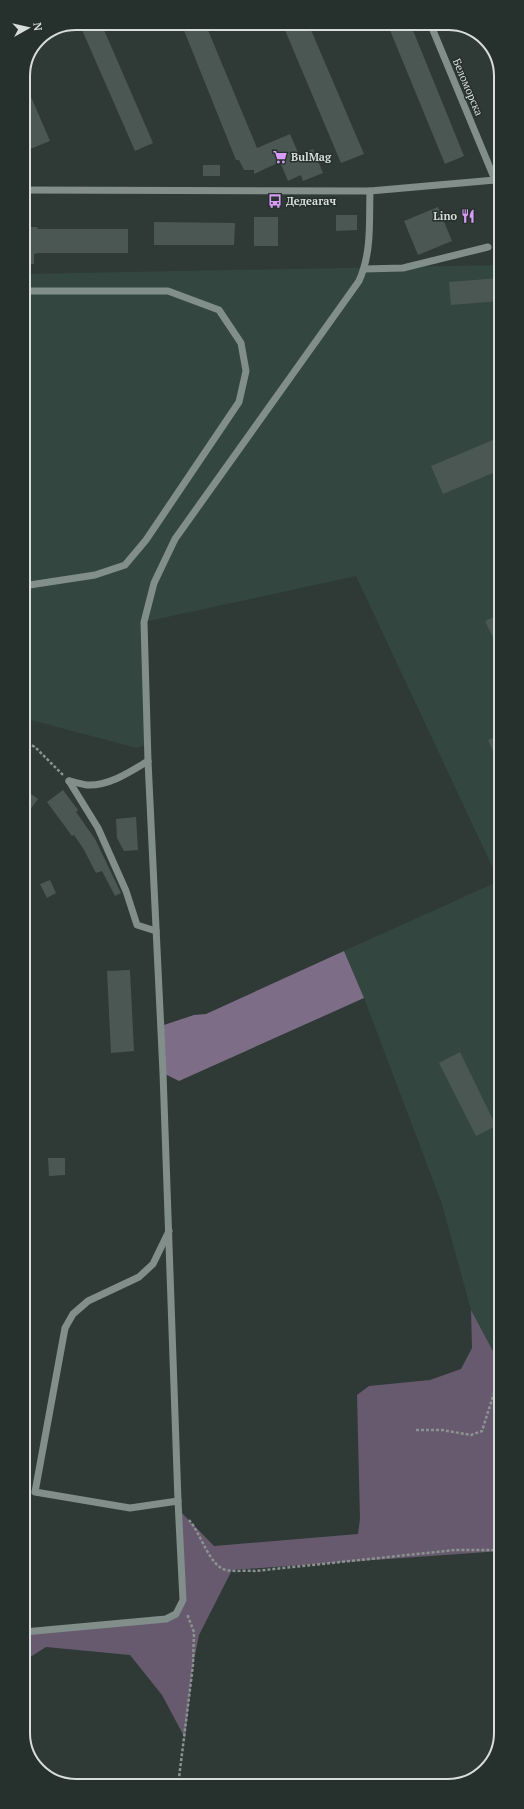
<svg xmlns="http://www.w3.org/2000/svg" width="524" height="1809" font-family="'PT Serif',serif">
<rect width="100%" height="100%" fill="#2f3a36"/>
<polygon fill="#33463f" points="500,265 501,1366 471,1310 442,1204 364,998 344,951 499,881 356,576 144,622 147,745 137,748 23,718 23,274"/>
<polygon fill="#675a6e" points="471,1310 501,1366 501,1551 232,1570 199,1635 193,1665 185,1738 162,1695 130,1655 46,1647 24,1661 24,1632 166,1619 176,1614 183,1600 178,1509 214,1546 358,1534 360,1519 357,1395 369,1386 430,1380 461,1369 472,1348"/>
<polygon fill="#7d6d86" points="344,951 364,998 179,1081 163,1073 161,1026 194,1015 206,1014"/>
<g fill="#4b5752">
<polygon points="79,23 101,23 153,143 135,151"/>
<polygon points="181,23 205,23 257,148 290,134 299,155 313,149 323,173 303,181 301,175 288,181 280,162 254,174 254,170 244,170 239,160 236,160"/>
<polygon points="282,23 308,23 364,154 341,163"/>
<polygon points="387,23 410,23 464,156 445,164"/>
<polygon points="23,78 50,141 30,149 23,133"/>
<rect x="203" y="165" width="17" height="11"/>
<polygon points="438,207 452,241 418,255 404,221"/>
<polygon points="336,215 357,215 357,230 336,231"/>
<rect x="254" y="217" width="24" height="29"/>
<polygon points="154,222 235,223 234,245 154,245"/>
<polygon points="23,227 37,227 38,229 128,229 128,253 38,253 34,254 34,264 23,265"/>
<polygon points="500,278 500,301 451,305 449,282"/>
<polygon points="500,437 500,470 443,494 431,466"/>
<polygon points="500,614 500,652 485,621"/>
<polygon points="500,735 500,768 488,740"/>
<polygon points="23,788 38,799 23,819"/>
<polygon points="63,790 78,810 76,812 95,839 121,893 115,896 102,871 96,873 83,848 74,835 72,836 47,802"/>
<polygon points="136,817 138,850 124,851 117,838 116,819"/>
<polygon points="50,880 56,893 47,898 40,884"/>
<polygon points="130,970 134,1051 111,1053 107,971"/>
<polygon points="460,1052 496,1126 476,1136 439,1063"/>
<polygon points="48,1158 65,1158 65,1175 49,1176"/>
</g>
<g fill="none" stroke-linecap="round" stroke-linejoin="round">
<g stroke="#8a938f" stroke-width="2.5" stroke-dasharray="3 2" stroke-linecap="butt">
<polyline points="23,741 35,747 64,776"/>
<polyline points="416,1430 442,1430 471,1435 482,1431 499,1377 501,1376"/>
<path d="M189,1520C201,1533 209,1566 226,1570C235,1572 246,1570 255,1571L455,1550H501"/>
<polyline points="178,1786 193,1665 194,1632 187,1614"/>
</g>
<g stroke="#818e89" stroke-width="7">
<polyline points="430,23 495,180"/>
<polyline points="23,190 370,191 495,180 500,178"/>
<polyline points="364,269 403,268 488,247"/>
<polyline points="23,291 168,291 219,310 241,343 246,371 239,402 146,540 125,565 95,575 23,586"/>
<polyline points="69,781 98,828 126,891 137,925 156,931"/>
<path d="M69,781C74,782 81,784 87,785C109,786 130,772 148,761"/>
<polyline points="169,1231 153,1264 139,1277 88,1301 73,1314 65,1328 35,1492 130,1508 178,1501"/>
<path d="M24,1632L166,1619L176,1614L183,1600L178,1501L163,1073L148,761L144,622L154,583L175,539L359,281C372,252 369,222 370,191"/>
</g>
</g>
<defs>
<symbol id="supermarket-bare" viewBox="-9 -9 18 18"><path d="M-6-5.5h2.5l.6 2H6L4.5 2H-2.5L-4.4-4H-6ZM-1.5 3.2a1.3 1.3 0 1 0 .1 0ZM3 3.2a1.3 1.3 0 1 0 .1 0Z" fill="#d89bf8" stroke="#26302c" stroke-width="2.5" paint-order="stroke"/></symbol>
<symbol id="bus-bare" viewBox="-9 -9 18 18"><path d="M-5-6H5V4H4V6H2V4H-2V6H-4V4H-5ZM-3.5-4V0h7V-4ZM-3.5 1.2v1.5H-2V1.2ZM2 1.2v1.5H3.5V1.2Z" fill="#d89bf8" stroke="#26302c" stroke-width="2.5" paint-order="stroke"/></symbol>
<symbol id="restaurant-bare" viewBox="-9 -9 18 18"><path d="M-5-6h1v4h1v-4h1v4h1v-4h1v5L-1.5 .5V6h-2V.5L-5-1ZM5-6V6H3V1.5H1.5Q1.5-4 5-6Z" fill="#d89bf8" stroke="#26302c" stroke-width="2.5" paint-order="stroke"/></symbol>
</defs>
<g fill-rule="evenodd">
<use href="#supermarket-bare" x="270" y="147" width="20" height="20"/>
<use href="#bus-bare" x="265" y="191" width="20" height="20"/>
<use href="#restaurant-bare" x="458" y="206" width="20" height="20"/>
</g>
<g text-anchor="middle" stroke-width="3" stroke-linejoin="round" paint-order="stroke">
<g font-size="11" fill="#d6ddda" stroke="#26302c">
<text transform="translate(468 87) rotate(67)" y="4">Беломорска</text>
</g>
<g font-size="11" font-weight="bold" fill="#d6ddda" stroke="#26302c" text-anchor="start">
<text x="291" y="161">BulMag</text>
<text x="286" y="205">Дедеагач</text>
<text x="457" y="220" text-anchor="end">Lino</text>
</g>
</g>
<path d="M0 0H524V1809H0ZM76 30H448A46 46 0 0 1 494 76V1733A46 46 0 0 1 448 1779H76A46 46 0 0 1 30 1733V76A46 46 0 0 1 76 30Z" fill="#26302c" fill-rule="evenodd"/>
<path fill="none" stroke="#d6ddda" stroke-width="2" d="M76 30H448A46 46 0 0 1 494 76V1733A46 46 0 0 1 448 1779H76A46 46 0 0 1 30 1733V76A46 46 0 0 1 76 30Z"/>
<g transform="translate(28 28) rotate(82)" stroke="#26302c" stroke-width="3" paint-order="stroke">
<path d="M0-3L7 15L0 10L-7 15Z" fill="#d6ddda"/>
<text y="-6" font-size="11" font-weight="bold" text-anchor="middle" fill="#d6ddda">N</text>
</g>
</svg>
